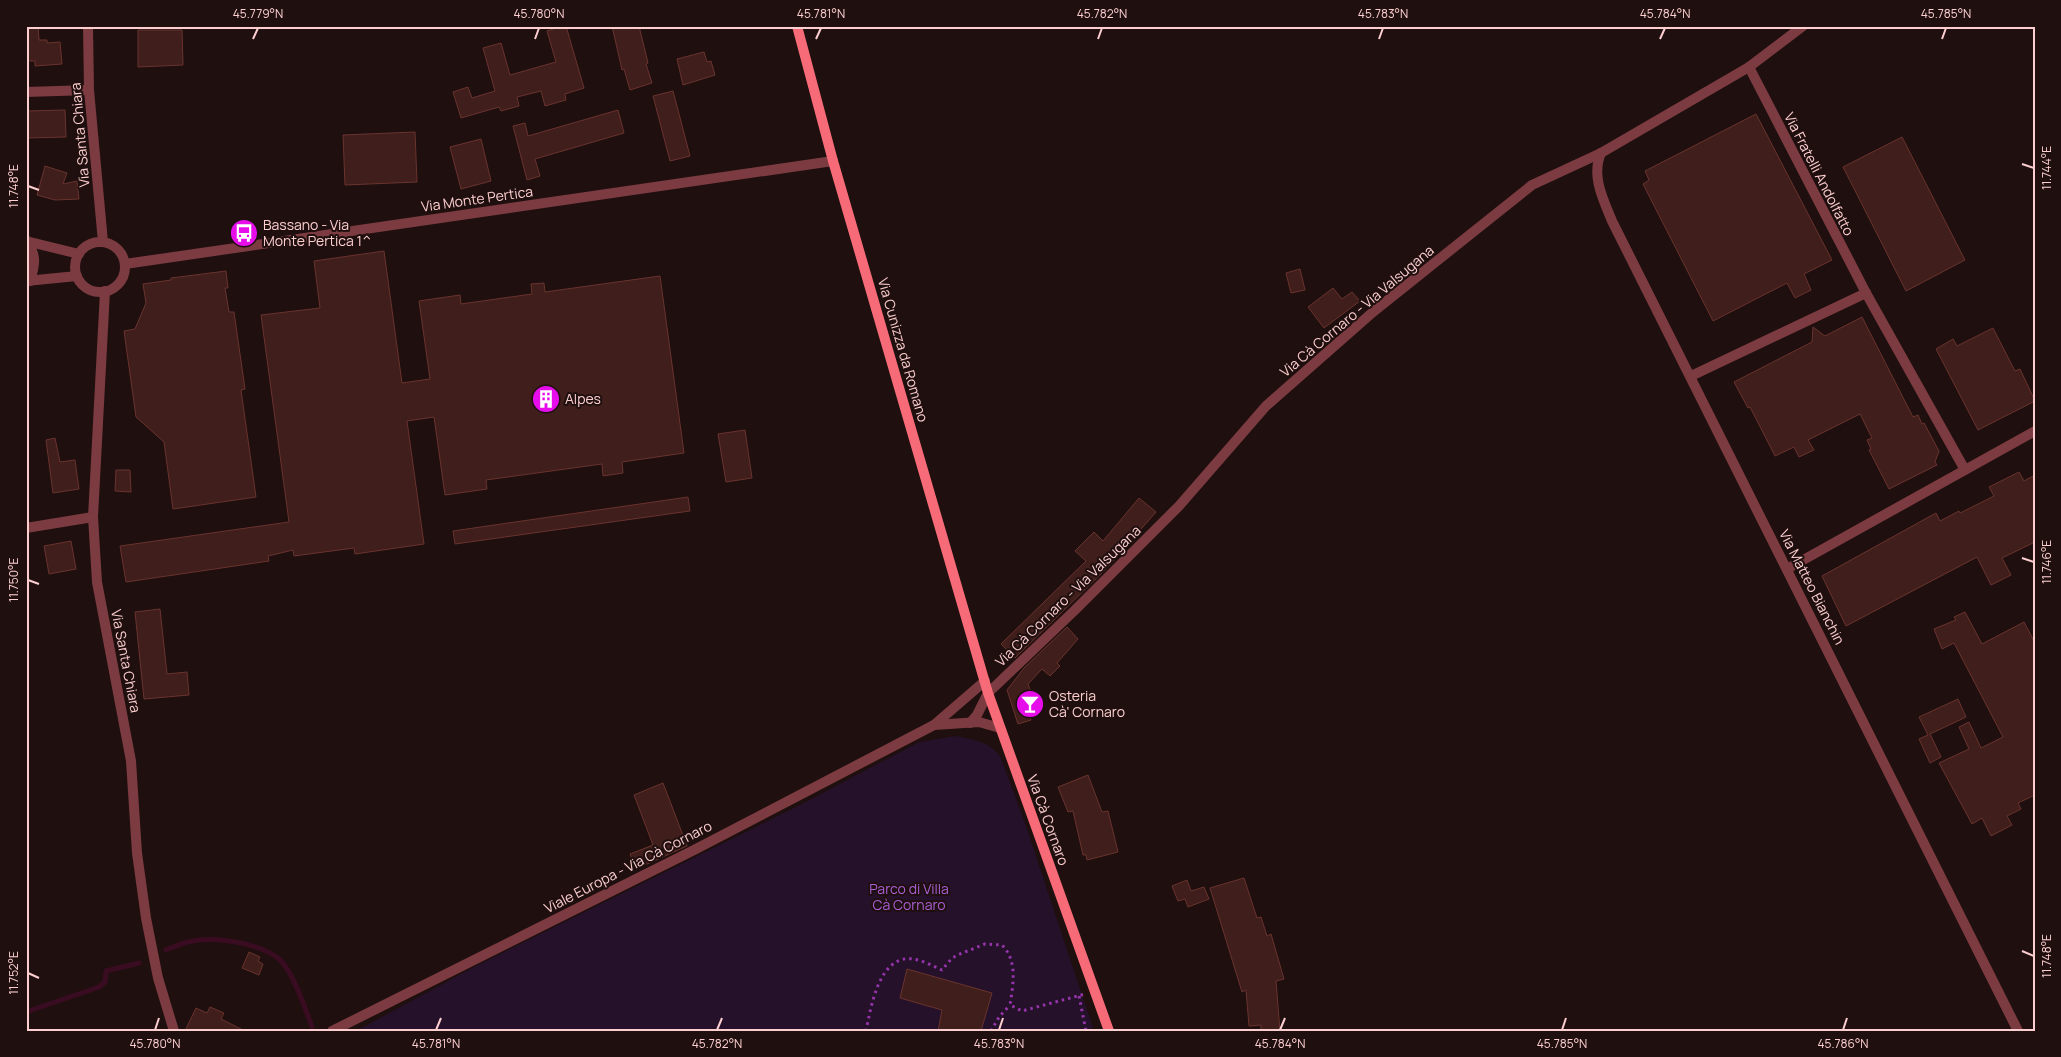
<svg xmlns="http://www.w3.org/2000/svg" width="2061" height="1057" font-family="Manrope,sans-serif">
<rect width="100%" height="100%" fill="#1f0f0e"/>
<path fill="#251129" d="M955,736C973,739 991,742 1001,758L1025,823L1094,1031H356L472,968L800,805L919,742Z"/>
<g fill="none" stroke-linecap="round" stroke-linejoin="round">
<g stroke="#3a0c22" stroke-width="5">
<path d="M166,950C173,947 180,944 188,942C214,936 255,942 278,958C292,969 306,1010 312,1027"/>
<polyline points="26,1012 99,987 105,982 106,971 139,963"/>
</g>
</g>
<g fill="#3f1e1b" stroke="#6a332e">
<polygon points="26,26 38,26 39,40 47,40 47,43 60,42 62,64 35,66 35,61 26,61"/>
<polygon points="562,26 566,26 584,88 565,94 566,100 545,106 541,91 517,97 519,106 501,111 499,107 461,118 453,92 468,87 472,98 495,91 483,48 501,43 510,75 556,62 547,31"/>
<polygon points="612,26 639,26 648,63 646,64 652,83 630,90 624,69 622,70"/>
<polygon points="138,30 182,30 183,65 138,67"/>
<polygon points="704,52 707,62 711,61 715,75 683,85 677,59"/>
<polygon points="673,91 690,156 670,161 653,96"/>
<polygon points="65,110 66,137 26,138 26,111"/>
<polygon points="618,110 624,133 535,159 540,176 527,180 513,126 525,123 528,136"/>
<polygon points="1756,114 1832,260 1804,274 1811,290 1795,298 1787,283 1713,321 1643,184 1649,180 1645,171"/>
<polygon points="415,132 417,182 345,185 343,135"/>
<polygon points="1902,137 1965,260 1906,291 1843,167"/>
<polygon points="481,139 491,181 461,189 450,147"/>
<polygon points="45,166 67,173 63,184 77,181 79,199 55,200 37,195"/>
<polygon points="384,251 402,383 430,379 419,301 460,295 461,304 532,294 531,284 544,283 545,292 660,276 684,453 622,462 623,473 603,476 602,464 486,480 487,489 445,495 434,417 407,421 424,544 355,554 354,548 294,556 293,550 268,556 269,561 126,582 120,546 289,522 261,315 320,308 314,261"/>
<polygon points="1300,269 1305,290 1291,293 1286,273"/>
<polygon points="226,271 228,288 225,288 229,312 234,312 245,389 241,390 256,497 173,509 164,442 136,417 124,331 135,329 146,303 143,284 171,280 171,278"/>
<polygon points="1333,288 1342,299 1352,292 1360,301 1324,328 1308,307"/>
<polygon points="1862,317 1913,417 1918,415 1922,424 1924,423 1939,451 1935,462 1937,465 1889,489 1869,450 1871,449 1867,440 1872,438 1860,414 1808,440 1814,450 1799,457 1794,447 1775,456 1750,407 1748,408 1734,382 1812,342 1813,327 1825,336"/>
<polygon points="1993,328 2015,371 2020,369 2035,401 1978,430 1936,349 1953,339 1957,346"/>
<polygon points="745,430 752,478 726,482 718,434"/>
<polygon points="55,438 60,462 75,460 79,489 53,493 46,440"/>
<polygon points="116,470 130,470 131,492 115,491"/>
<polygon points="2019,472 2024,481 2035,475 2035,542 2002,558 2011,575 1991,585 1977,557 1846,626 1822,576 1936,513 1940,521 1959,511 1960,513 1994,496 1989,487"/>
<polygon points="688,497 690,511 455,544 453,531"/>
<polygon points="1139,498 1156,512 1106,569 1015,658 1001,644 1086,561 1075,551 1094,532 1103,541"/>
<polygon points="71,541 76,569 49,574 44,546"/>
<polygon points="160,609 167,674 187,672 189,695 144,699 135,612"/>
<polygon points="1965,612 1982,644 2024,622 2035,643 2035,795 2018,803 2021,809 2007,816 2012,825 1991,836 1982,818 1972,824 1939,763 1969,749 1959,727 1969,722 1981,748 2003,737 1954,643 1942,649 1934,629 1956,620 1954,617"/>
<polygon points="1067,627 1078,639 1057,663 1060,666 1050,676 1042,669 1028,684 1036,706 1033,708 1034,713 1029,713 1031,720 1018,724 1007,690 1024,668"/>
<polygon points="1958,699 1966,717 1930,734 1941,757 1930,763 1919,739 1928,735 1919,717"/>
<polygon points="1088,775 1102,812 1108,811 1118,852 1087,860 1086,855 1083,855 1073,811 1068,812 1058,787"/>
<polygon points="663,783 687,846 636,869 630,854 653,845 634,795"/>
<polygon points="1244,878 1257,918 1261,917 1267,936 1271,934 1284,979 1276,981 1280,1031 1261,1031 1261,1025 1249,1026 1246,990 1242,992 1210,888"/>
<polygon points="1187,880 1191,891 1204,887 1209,899 1188,907 1185,899 1178,901 1172,886"/>
<polygon points="249,952 260,957 258,961 263,964 259,975 242,968"/>
<polygon points="907,969 992,993 981,1031 938,1031 942,1010 900,998"/>
<polygon points="210,1007 224,1013 221,1019 245,1031 185,1031 196,1008 207,1013"/>
</g>
<g fill="none" stroke-linecap="round" stroke-linejoin="round">
<g stroke="#9534ab" stroke-width="3" stroke-dasharray="2.5 4" stroke-linecap="butt">
<polyline points="1079,996 1086,1031"/>
<path d="M866,1031C871,1007 879,954 913,959C922,960 933,966 942,970L952,958L960,954L985,944L1002,945C1018,961 1013,985 1010,1005L1022,1011L1085,994"/>
<polyline points="991,1031 999,1017 1010,1005"/>
</g>
<g stroke="#7c3b40" stroke-width="10">
<polyline points="88,26 89,90 103,242"/>
<polyline points="1749,67 1866,293 1965,470"/>
<polyline points="26,92 89,90"/>
<path d="M1601,153C1591,176 1603,199 1612,221L2018,1031"/>
<polyline points="26,241 79,254"/>
<path d="M27,241C37,256 35,265 30,281"/>
<circle cx="100" cy="267" r="25"/>
<polyline points="125,264 833,161"/>
<polyline points="26,281 77,276"/>
<polyline points="105,291 93,517 97,582 131,761 137,853 146,918 158,978 174,1031"/>
<polyline points="1691,376 1866,293"/>
<polyline points="26,528 93,517"/>
<polyline points="1787,569 2035,431"/>
<polyline points="988,693 1075,610 1179,506 1266,406 1373,312 1532,185 1601,153 1749,67 1803,26"/>
</g>
<g stroke="#7c3b40" stroke-width="10">
<polyline points="970,723 977,715 988,693"/>
<polyline points="934,725 979,722 1000,728"/>
<polyline points="332,1031 694,850 934,725 985,681"/>
</g>
<polyline stroke="#f76b78" stroke-width="10" points="797,26 833,161 988,693 1109,1031"/>
</g>
<path fill="none" stroke="#fccecf" stroke-width="2" d="M253,39L258,28M535,39L539,28M816,39L821,28M1098,39L1102,28M1379,39L1383,28M1660,39L1665,28M1942,39L1946,28M2022,164L2034,168M28,186L39,190M2022,558L2034,562M28,580L39,584M2022,951L2034,956M28,973L39,978M155,1030L159,1018M436,1030L441,1018M717,1030L722,1018M999,1030L1003,1018M1280,1030L1285,1018M1562,1030L1566,1018M1843,1030L1847,1018"/>
<defs>
<symbol id="bus-disc" viewBox="-11 -11 22 22"><circle r="9.5" fill="#e60dea" stroke="#1f0f0e"/><path d="M-5-6H5V4H4V6H2V4H-2V6H-4V4H-5ZM-3.5-4V0h7V-4ZM-3.5 1.2v1.5H-2V1.2ZM2 1.2v1.5H3.5V1.2Z" fill="#fff"/></symbol>
<symbol id="building-disc" viewBox="-11 -11 22 22"><circle r="9.5" fill="#e60dea" stroke="#1f0f0e"/><path d="M-4-6H4V6H1V3H-1V6H-4ZM-2.5-4.3h1.7v1.8h-1.7ZM.8-4.3h1.7v1.8H.8ZM-2.5-1h1.7V.8h-1.7ZM.8-1h1.7V.8H.8Z" fill="#fff"/></symbol>
<symbol id="bar-disc" viewBox="-11 -11 22 22"><circle r="9.5" fill="#e60dea" stroke="#1f0f0e"/><path d="M-6-5H6L.8 .8V4.5H3.5V6h-7V4.5H-.8V.8Z" fill="#fff"/></symbol>
</defs>
<g fill-rule="evenodd">
<use href="#bus-disc" x="228" y="217" width="32" height="32"/>
<use href="#building-disc" x="530" y="383" width="32" height="32"/>
<use href="#bar-disc" x="1014" y="688" width="32" height="32"/>
</g>
<g text-anchor="middle" stroke-width="4" stroke-linejoin="round" paint-order="stroke">
<g font-size="14" fill="#fccecf" stroke="#1f0f0e">
<text transform="translate(80 135) rotate(-95)" y="5">Via Santa Chiara</text>
<text transform="translate(1819 174) rotate(63)" y="5">Via Fratelli Andolfatto</text>
<text transform="translate(477 199) rotate(-8)" y="5">Via Monte Pertica</text>
<text transform="translate(1357 311) rotate(-40)" y="5">Via Cà Cornaro - Via Valsugana</text>
<text transform="translate(903 350) rotate(74)" y="5">Via Cunizza da Romano</text>
<text transform="translate(1812 587) rotate(63)" y="5">Via Matteo Bianchin</text>
<text transform="translate(1068 596) rotate(-44)" y="5">Via Cà Cornaro - Via Valsugana</text>
<text transform="translate(126 661) rotate(79)" y="5">Via Santa Chiara</text>
<text transform="translate(1048 820) rotate(70)" y="5">Via Cà Cornaro</text>
<text transform="translate(628 867) rotate(-27)" y="5">Viale Europa - Via Cà Cornaro</text>
</g>
<g font-size="14" fill="#fccecf" stroke="#1f0f0e" text-anchor="start">
<text x="263" y="230">Bassano - Via<tspan x="263" dy="16">Monte Pertica 1^</tspan></text>
<text x="565" y="404">Alpes</text>
<text x="1049" y="701">Osteria<tspan x="1049" dy="16">Cà' Cornaro</tspan></text>
</g>
<g font-size="14" fill="#ab5fd8" stroke="#1f0f0e">
<text x="909" y="894">Parco di Villa<tspan x="909" dy="16">Cà Cornaro</tspan></text>
</g>
</g>
<rect width="2061" height="1057" fill="none" stroke="#1f0f0e" stroke-width="55"/>
<rect x="28" y="28" width="2006" height="1002" fill="none" stroke="#fccecf" stroke-width="2"/>
<g font-size="12" text-anchor="middle" fill="#fccecf">
<text x="258" y="18">45.779°N</text>
<text x="539" y="18">45.780°N</text>
<text x="821" y="18">45.781°N</text>
<text x="1102" y="18">45.782°N</text>
<text x="1383" y="18">45.783°N</text>
<text x="1665" y="18">45.784°N</text>
<text x="1946" y="18">45.785°N</text>
<text transform="translate(2047 168) rotate(-90)" y="4">11.744°E</text>
<text transform="translate(14 186) rotate(-90)" y="4">11.748°E</text>
<text transform="translate(2047 562) rotate(-90)" y="4">11.746°E</text>
<text transform="translate(14 580) rotate(-90)" y="4">11.750°E</text>
<text transform="translate(2047 956) rotate(-90)" y="4">11.748°E</text>
<text transform="translate(14 973) rotate(-90)" y="4">11.752°E</text>
<text x="155" y="1048">45.780°N</text>
<text x="436" y="1048">45.781°N</text>
<text x="717" y="1048">45.782°N</text>
<text x="999" y="1048">45.783°N</text>
<text x="1280" y="1048">45.784°N</text>
<text x="1562" y="1048">45.785°N</text>
<text x="1843" y="1048">45.786°N</text>
</g>
</svg>
